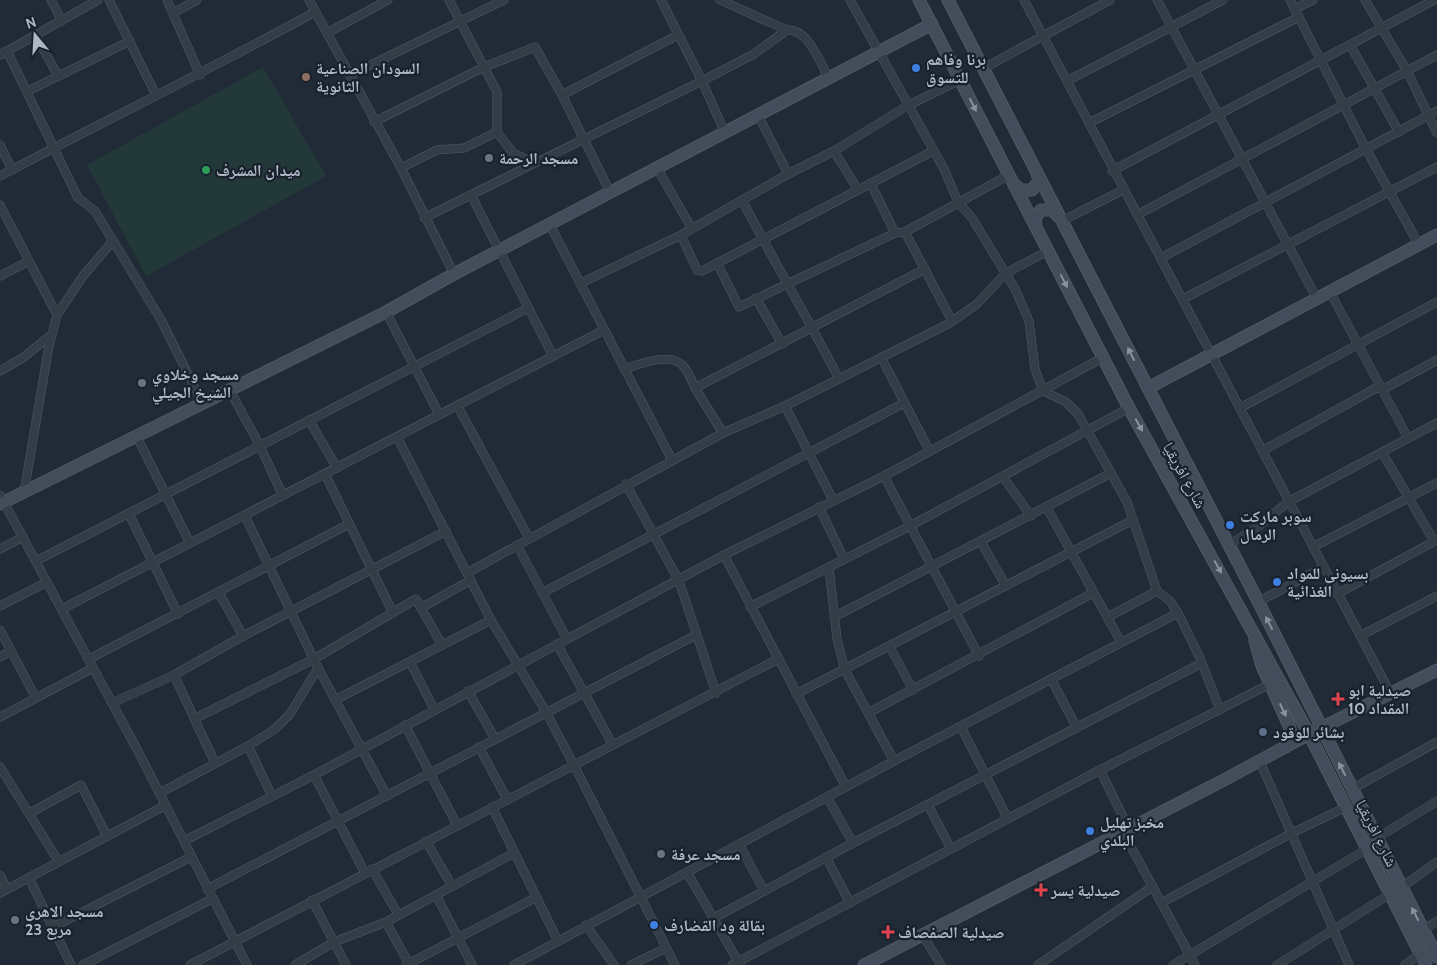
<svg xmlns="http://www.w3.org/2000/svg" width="1437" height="965" font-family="Cabin,'Noto Naskh Arabic',sans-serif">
<rect width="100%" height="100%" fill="#202b37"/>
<polygon fill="#233839" points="263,67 326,176 146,276 87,165"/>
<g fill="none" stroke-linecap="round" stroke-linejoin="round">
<defs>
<g id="street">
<polyline points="51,0 62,21"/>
<polyline points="109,0 156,95"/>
<polyline points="167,0 200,75"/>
<polyline points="309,0 401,168 454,274"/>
<polyline points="449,0 497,92 497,132 513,153 534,163"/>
<polyline points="661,0 702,81 725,133"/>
<polyline points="720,0 787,30"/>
<polyline points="850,0 944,169 958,202 972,218 1015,289 1029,321 1035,369 1043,391 1066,402 1078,414 1111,473 1127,502 1157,591 1170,601 1178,613 1200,658 1220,710"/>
<polyline points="1024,0 1391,694"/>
<polyline points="1157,0 1317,299"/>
<polyline points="1290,0 1366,149 1419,245"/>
<polyline points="1365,0 1407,71 1437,133"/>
<polyline points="1295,9 1313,0"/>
<polyline points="173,13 197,0"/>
<polyline points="327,33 388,0"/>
<polyline points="36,36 58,76"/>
<polyline points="1350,45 1399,132"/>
<polyline points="7,51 78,198 95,211 161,320 202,402"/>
<polyline points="0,55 98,0"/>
<polyline points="984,68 1110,0"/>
<polyline points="350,75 504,0"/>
<polyline points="1067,81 1223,0"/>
<polyline points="28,91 130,41"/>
<polyline points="562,95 678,35"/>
<polyline points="758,115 788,174"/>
<polyline points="374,122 484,67 535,47 562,95 610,192"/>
<polyline points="1089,123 1299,17"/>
<polyline points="0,145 12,170"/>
<polyline points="834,151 858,190"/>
<polyline points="401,168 437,150 464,148 497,132"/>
<polyline points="657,168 691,227"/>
<polyline points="1112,171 1434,0"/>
<path d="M0,176C105,121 211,69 315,12"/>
<polyline points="871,184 895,233 905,232 952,321"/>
<polyline points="471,195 553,356"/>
<path d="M742,200C773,260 808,318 839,379"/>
<polyline points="0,205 57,315"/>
<polyline points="1137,215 1437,55"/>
<path d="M424,218L702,81L754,54L787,30C809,29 819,62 829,78"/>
<polyline points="1062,221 1123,190"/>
<polyline points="550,225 672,460"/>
<polyline points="905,232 1009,175"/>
<polyline points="681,235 697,270 702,271 933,151"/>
<polyline points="1161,258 1437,111"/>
<polyline points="717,263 739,307 895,233"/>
<polyline points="0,276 29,261"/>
<polyline points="581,283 681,235 788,174 834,151 907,106 960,80"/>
<polyline points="1330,292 1408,438"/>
<polyline points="756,298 782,344"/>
<polyline points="1183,299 1437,167"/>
<polyline points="386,312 439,414"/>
<polyline points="881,357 929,450"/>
<path d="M624,369C640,364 672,351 684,367C689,373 692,381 695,388L925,269"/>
<polyline points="0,371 24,357 51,335"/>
<polyline points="695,388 723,433"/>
<polyline points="229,389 260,446 283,496"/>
<polyline points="1382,390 1437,360"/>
<polyline points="457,405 529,538"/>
<polyline points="785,406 833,500"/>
<polyline points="1240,408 1437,302"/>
<polyline points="309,420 337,468"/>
<polyline points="137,437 190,543"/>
<polyline points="397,437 491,620 546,712 574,765 675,965"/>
<polyline points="1262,451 1380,386"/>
<polyline points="1382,452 1434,541"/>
<polyline points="325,474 393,613"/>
<polyline points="884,476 979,656"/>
<polyline points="1003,477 1031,516"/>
<polyline points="626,484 679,581 716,693"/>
<polyline points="24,492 49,346 57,315 83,276 112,242"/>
<polyline points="0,495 139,753 247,965"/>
<polyline points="819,507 844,559"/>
<polyline points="1047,508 1121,642"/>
<polyline points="129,514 178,614"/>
<polyline points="245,516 318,668 387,796"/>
<polyline points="981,542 1006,586"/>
<polyline points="517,545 567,639"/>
<polyline points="1229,545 1259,526 1288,502 1437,423"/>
<polyline points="1313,547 1437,483"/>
<polyline points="0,549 23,537"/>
<polyline points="724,555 846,787"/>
<polyline points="36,561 528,308"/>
<polyline points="829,568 837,639 845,670 894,761"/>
<polyline points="467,573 723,433 785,406 948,324 977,304 1006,273 1048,251"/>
<polyline points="219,593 243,636"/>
<polyline points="542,593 904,403"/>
<polyline points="1337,594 1437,540"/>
<polyline points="1258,602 1323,567"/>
<polyline points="0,606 47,582"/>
<polyline points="750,607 910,526 1129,408"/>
<polyline points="421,608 471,580"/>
<polyline points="62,609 604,330"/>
<polyline points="834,617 1111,473"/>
<polyline points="1108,617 1157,591"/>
<polyline points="0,630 36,698"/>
<polyline points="1360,636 1437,596"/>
<polyline points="557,644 613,745"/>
<polyline points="890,647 913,690"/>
<polyline points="0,657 11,651"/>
<polyline points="89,659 349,524"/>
<polyline points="410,662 434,709"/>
<polyline points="174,675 215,763"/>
<polyline points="1051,679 1077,728"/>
<polyline points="468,691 495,739"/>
<polyline points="796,694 1133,520"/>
<polyline points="335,700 491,620"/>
<polyline points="112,703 174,675 243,636 446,531"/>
<polyline points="868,713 1093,593"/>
<polyline points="0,717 93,668"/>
<polyline points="196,718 314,659 416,599 442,645"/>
<polyline points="405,725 457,825"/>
<polyline points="961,727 1008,819"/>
<polyline points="248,746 272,796"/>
<polyline points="479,747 507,799"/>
<polyline points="1260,762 1349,965"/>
<polyline points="0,767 59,862"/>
<polyline points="1100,770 1129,829"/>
<polyline points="314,775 365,873"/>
<polyline points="1352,789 1437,742"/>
<polyline points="160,793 248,746 275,729 290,714 318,668"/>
<polyline points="827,797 853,843"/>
<polyline points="928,805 951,849"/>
<polyline points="492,807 558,941"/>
<polyline points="30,813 81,785 107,836"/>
<polyline points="1123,832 1195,965"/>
<polyline points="1377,838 1437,801"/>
<polyline points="184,841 314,775 724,555 884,476 1104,357"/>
<polyline points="426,841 452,886"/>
<polyline points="739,844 764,891"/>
<polyline points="826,857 850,903"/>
<polyline points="372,869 398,914"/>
<polyline points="687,872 740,965"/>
<polyline points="0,875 7,889"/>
<polyline points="29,878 71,965"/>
<polyline points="1402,887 1437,862"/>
<polyline points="207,889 696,635"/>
<polyline points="0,893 166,805"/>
<polyline points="436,895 472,965"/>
<polyline points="312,900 346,965"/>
<polyline points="1161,903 1292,833 1346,807"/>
<polyline points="714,918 853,843 1202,663"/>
<polyline points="386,922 409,964"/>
<polyline points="586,925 614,965"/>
<polyline points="53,927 191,857"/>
<polyline points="1423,930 1437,921"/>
<polyline points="922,934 941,965"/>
<polyline points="83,965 212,899"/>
<polyline points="190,965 778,659"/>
<polyline points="295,965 334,942 386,922 514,853"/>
<polyline points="406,965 537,897"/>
<polyline points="514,965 894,761 1178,613"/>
<polyline points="631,965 666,948"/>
<polyline points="732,965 1100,770 1270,684"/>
<polyline points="1038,965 1152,887"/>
<polyline points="1173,965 1367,849"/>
<polyline points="1277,965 1390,894"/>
<polyline points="1405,965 1420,954"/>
</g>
<g id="secondary">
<polyline points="919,0 1129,408 1309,734 1426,965"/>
<polyline points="948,0 1261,607 1437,957"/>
<polyline points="1014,184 1021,190 1032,190 1039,181 1037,173"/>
<polyline points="1036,227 1035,218 1041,210 1052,210 1059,217"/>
<polyline points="1148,388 1437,235"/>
<polyline points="0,504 386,312 454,274 932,24"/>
<polyline points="1255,641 1262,666 1290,728 1291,735 1286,747"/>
<polyline points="864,965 1224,780 1309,734 1437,670"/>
</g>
</defs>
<use href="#street" stroke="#515a65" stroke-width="9"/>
<use href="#secondary" stroke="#515a65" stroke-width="13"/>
<use href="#street" stroke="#343d47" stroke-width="8"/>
<use href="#secondary" stroke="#424c5a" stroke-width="11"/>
</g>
<defs><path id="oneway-solid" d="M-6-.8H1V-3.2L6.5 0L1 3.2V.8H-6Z" transform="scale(1.25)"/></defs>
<g fill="#88929f">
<use href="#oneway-solid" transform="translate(973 105) rotate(63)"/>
<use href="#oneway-solid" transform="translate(1064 281) rotate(62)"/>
<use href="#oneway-solid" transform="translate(1131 354) rotate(-117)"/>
<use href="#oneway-solid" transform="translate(1139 425) rotate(61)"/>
<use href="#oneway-solid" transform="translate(1218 567) rotate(61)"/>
<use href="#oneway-solid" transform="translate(1269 623) rotate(-117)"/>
<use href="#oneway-solid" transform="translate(1283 710) rotate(65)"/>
<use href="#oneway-solid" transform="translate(1342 769) rotate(-117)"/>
<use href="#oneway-solid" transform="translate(1415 914) rotate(-117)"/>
</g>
<g fill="#3f7fe0" stroke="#19222c" stroke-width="2">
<circle cx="916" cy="68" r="5"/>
<circle cx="1230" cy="525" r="5"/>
<circle cx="1277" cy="582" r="5"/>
<circle cx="1090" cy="831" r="5"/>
<circle cx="654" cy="925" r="5"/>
</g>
<circle fill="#8d6e63" stroke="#19222c" stroke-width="2" cx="306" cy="77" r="5"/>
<g fill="#6b7280" stroke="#19222c" stroke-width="2">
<circle cx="489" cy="158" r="5"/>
<circle cx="142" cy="383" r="5"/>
<circle cx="661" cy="854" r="5"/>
<circle cx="15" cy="920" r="5"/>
</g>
<circle fill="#2e9e5b" stroke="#19222c" stroke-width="2" cx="206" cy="170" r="5"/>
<g fill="#e0444e" stroke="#19222c" stroke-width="2">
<path d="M1335.5 691.5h5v5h5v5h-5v5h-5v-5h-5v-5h5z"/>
<path d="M1038.5 882.5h5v5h5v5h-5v5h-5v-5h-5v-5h5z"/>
<path d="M885.5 924.5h5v5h5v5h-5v5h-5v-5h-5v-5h5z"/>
</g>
<circle fill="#5c6f8a" stroke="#19222c" stroke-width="2" cx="1263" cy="732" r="5"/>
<g text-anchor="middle" stroke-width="4.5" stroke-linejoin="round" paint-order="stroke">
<g font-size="16" font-weight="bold" fill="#aeb7c4" stroke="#19222c" text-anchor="start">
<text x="926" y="65">برنا وفاهم<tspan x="926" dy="18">للتسوق</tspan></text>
<text x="316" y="74">السودان الصناعية<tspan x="316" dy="18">الثانوية</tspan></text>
<text x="499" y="164">مسجد الرحمة</text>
<text x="216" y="176">ميدان المشرف</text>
<text x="152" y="380">مسجد وخلاوي<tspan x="152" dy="18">الشيخ الجيلي</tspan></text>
<text x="1240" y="522">سوبر ماركت<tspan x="1240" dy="18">الرمال</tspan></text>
<text x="1287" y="579">بسيوني للمواد<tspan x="1287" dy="18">الغذائية</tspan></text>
<text x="1348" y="696">صيدلية ابو<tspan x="1348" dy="18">المقداد 10</tspan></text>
<text x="1273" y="738">بشائر للوقود</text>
<text x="1100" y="828">مخبز تهليل<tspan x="1100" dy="18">البلدي</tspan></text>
<text x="671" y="860">مسجد عرفة</text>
<text x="1051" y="896">صيدلية يسر</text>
<text x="25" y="917">مسجد الاهري<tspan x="25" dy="18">مربع 23</tspan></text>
<text x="664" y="931">بقالة ود القضارف</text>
<text x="898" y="938">صيدلية الصفصاف</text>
</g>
<g font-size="16" fill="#aeb7c4" stroke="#19222c">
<text transform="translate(1185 475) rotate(61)" y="6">شارع افريقيا</text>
<text transform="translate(1377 833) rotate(63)" y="6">شارع افريقيا</text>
</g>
</g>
<g transform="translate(35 35) rotate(342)" stroke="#19222c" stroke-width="4" paint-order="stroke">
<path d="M0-4L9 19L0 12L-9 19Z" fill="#aeb7c4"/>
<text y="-8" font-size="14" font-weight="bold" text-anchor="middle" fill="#aeb7c4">N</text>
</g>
</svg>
